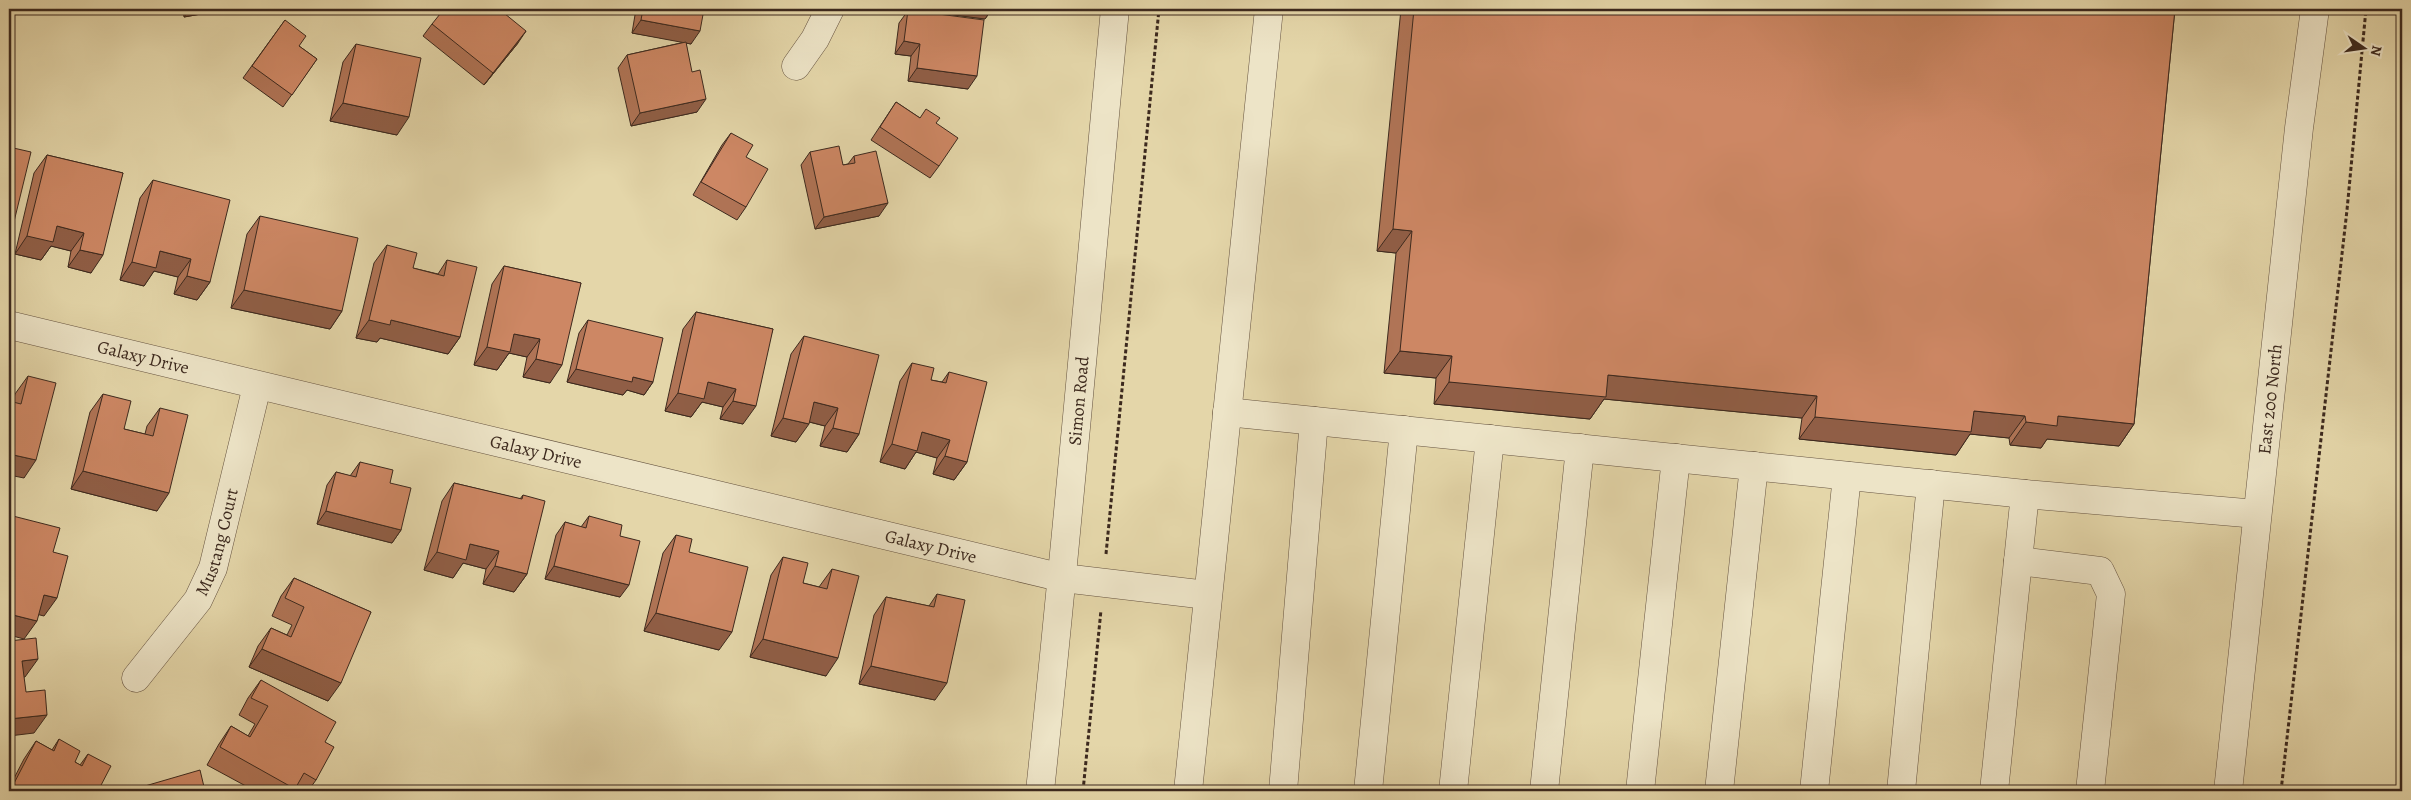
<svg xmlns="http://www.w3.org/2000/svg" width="2411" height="800" font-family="Alegreya,serif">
<rect width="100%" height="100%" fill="#e4d6a9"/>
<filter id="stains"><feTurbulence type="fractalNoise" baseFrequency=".004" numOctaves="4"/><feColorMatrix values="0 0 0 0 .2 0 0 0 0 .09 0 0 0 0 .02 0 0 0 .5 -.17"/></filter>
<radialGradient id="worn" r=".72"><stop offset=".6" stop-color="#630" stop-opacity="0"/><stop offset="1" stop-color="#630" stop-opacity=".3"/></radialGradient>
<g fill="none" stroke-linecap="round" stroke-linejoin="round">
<defs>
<g id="minor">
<polyline points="796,66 815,39 830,9"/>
<path id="s1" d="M9,325L1063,578L1207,595"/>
<polyline points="1227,412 2025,494 2257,514"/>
<polyline points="2018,561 2100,571 2111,594 2090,791"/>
<path id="s2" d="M136,678L198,600L213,568L257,386"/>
<path id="s3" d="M1040,791C1068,531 1090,270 1115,9"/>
<polyline points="1188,791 1269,9"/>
<polyline points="1283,791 1314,421"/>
<polyline points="1368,791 1404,430"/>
<polyline points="1453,791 1490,439"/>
<polyline points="1544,791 1580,448"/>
<polyline points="1640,791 1676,458"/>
<polyline points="1719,791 1754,466"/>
<polyline points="1814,791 1847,476"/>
<polyline points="1901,791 1931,484"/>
<polyline points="1994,791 2025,494"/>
<path id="s4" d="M2228,791L2299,128L2315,9"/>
</g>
</defs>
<use href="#minor" stroke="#665441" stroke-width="29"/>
<g stroke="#3c291e" stroke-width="3" stroke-dasharray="4 2.5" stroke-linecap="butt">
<polyline points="1106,554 1159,9"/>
<polyline points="1083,791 1101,610"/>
<polyline points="2281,791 2347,210 2366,9"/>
</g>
<use href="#minor" stroke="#ede4c7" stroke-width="28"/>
</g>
<g fill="#b07456" stroke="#3c291e">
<polygon points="183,9 229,9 184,17"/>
<polygon points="636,9 704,9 691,44 686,43 697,112 631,126 618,68 627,55 685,42 632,33"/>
<polygon points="899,9 992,9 985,19 923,11 922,12 968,89 908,81 911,56 895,54 899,23 907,12 899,11"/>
<polygon points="1401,9 2175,9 2134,424 2119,446 2047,439 2041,448 2010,445 2009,438 1970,434 1956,455 1799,439 1802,418 1604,399 1590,419 1434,404 1436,378 1384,373 1396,253 1377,251"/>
<polygon points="472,13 518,43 484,85 423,36 432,24"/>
<polygon points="285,20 299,46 317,59 283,107 243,78"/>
<polygon points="356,44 397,135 330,121 343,62"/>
<polygon points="896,102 920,118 936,123 939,166 930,178 871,140"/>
<polygon points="731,133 746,207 737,220 693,195 722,145"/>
<polygon points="810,152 843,165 848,164 854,156 879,216 815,229 801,165"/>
<polygon points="47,155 123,173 91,273 68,267 71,251 51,246 41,260 15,254 34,173"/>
<polygon points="153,180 210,282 197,300 174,294 178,277 154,271 144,286 120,280 140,198"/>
<polygon points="260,216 342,311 330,329 231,308 247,234"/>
<polygon points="387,245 413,268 438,274 447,260 460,337 448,354 380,338 377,342 356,338 374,263"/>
<polygon points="504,266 581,283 550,383 523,377 527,357 509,353 497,370 474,365 492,284"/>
<polygon points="696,312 773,329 743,424 720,419 723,407 702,402 691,417 665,411 683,329"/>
<polygon points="588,320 653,382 644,395 627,390 623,395 567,382 579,333"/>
<polygon points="804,336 859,434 847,452 820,446 825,426 809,422 796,442 771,436 791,354"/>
<polygon points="912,363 931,380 942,382 949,372 967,462 954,480 933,474 937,458 916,452 905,469 880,462 900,381"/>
<polygon points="28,376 24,478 13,402 15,394"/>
<polygon points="103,394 124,429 145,434 147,426 160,408 157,511 71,489 90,412"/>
<polygon points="360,462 390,483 401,530 392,543 317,524 327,485 336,472 350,476"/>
<polygon points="454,483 520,499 523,495 527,574 514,592 483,584 486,569 463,563 453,578 424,570 442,501"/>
<polygon points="589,516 620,536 620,597 545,579 556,535 565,522 581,527"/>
<polygon points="676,535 689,552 719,650 644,631 663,553"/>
<polygon points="783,557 803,583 819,587 832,569 826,676 750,657 771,575"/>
<polygon points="294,578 371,612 328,701 249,667 258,646 271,628 287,635 292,625 272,616 281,596"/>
<polygon points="937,594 935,700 859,684 874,615 886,597 929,606"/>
<polygon points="261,680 325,742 316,780 308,791 255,791 207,765 219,744 231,726 248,736 255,724 239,715 248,698"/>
<polygon points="59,739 75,762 80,765 88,754 98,791 9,791 9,788 24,759 36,741 52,750"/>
<polygon points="145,786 205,791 141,791"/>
</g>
<g fill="#905e46" stroke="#3c291e">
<polygon points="190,9 229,9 184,17"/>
<polygon points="901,9 992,9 985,19 923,11 921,13 899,11"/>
<polygon points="641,20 700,31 691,44 632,33"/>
<polygon points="526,31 518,43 484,85 493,73"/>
<polygon points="904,41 920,44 911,56 895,54"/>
<polygon points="917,68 977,76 968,89 908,81"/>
<polygon points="706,99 697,112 631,126 640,113"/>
<polygon points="343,103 409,117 397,135 330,121"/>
<polygon points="888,203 879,216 815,229 824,217"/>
<polygon points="57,226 84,233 71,251 51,246 41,260 15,254 27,236"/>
<polygon points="1393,229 1412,231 1396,253 1377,251"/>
<polygon points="80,250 103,255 91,273 68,267"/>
<polygon points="160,251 191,259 178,277 154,271 144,286 120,280 132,262"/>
<polygon points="187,276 210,282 197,300 174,294"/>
<polygon points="244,290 342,311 330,329 231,308"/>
<polygon points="369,320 391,320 460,337 448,354 380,338 377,342 356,338"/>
<polygon points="514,334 540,339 527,357 509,353 497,370 474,365 487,347"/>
<polygon points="1400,351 1452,356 1436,378 1384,373"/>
<polygon points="536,359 562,365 550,383 523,377"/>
<polygon points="576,369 633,377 653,382 644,395 627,390 623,395 567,382"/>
<polygon points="1608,375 1817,396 1802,418 1604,399 1590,419 1434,404 1449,382"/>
<polygon points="708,382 736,389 723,407 702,402 691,417 665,411 678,393"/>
<polygon points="733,401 756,406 743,424 720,419"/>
<polygon points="814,402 838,408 825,426 802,420"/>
<polygon points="1974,411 2025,416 2009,438 1970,434 1956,455 1799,439 1815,417"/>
<polygon points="2058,416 2134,424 2119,446 2047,439 2041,448 2010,445 2026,422"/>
<polygon points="783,418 809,424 796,442 771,436"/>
<polygon points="833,428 859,434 847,452 820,446"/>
<polygon points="922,432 950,440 937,458 916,452 905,469 880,462 892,444"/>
<polygon points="9,454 36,460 24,478 9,475"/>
<polygon points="945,456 967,462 954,480 933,474"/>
<polygon points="83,471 169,493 157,511 71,489"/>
<polygon points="326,511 401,530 392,543 317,524"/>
<polygon points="470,544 499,551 486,569 463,563 453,578 424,570 437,552"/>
<polygon points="495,566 527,574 514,592 483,584"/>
<polygon points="554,566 629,585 620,597 545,579"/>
<polygon points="44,595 57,598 44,616 32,613"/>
<polygon points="656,613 732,632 719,650 644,631"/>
<polygon points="9,614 37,621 24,639 9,635"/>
<polygon points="763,639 838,658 826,676 750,657"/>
<polygon points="262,649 341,683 328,701 249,667"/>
<polygon points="38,659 25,677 10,679 22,661"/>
<polygon points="871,666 947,683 935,700 859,684"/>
<polygon points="47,715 34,733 9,736 9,719"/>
</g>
<g fill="#cd8764" stroke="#3c291e">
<polygon points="444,9 466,9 472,13 476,9 499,9 526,31 493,73 432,24"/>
<polygon points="643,9 704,9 700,31 641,20"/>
<polygon points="1414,9 2175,9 2134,424 2058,416 2057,426 2026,422 2025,416 1974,411 1971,432 1815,417 1817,396 1608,375 1606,397 1449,382 1452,356 1400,351 1412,231 1393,229"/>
<polygon points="908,10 984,20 977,76 917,68 920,44 904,41"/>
<polygon points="285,20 306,36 299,46 317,59 292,95 252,66"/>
<polygon points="686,42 692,72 700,70 706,99 640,113 627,55"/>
<polygon points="356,44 421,58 409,117 343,103"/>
<polygon points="896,102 920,118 926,109 940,118 936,123 958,138 939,166 880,127"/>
<polygon points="731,133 753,145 746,157 768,169 746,207 701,182"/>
<polygon points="839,146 843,165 855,163 854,156 876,151 888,203 824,217 810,152"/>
<polygon points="9,147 31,152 11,234 9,233"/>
<polygon points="47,155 123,173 103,255 80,250 84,233 57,226 53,242 27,236"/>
<polygon points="153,180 230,200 210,282 187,276 191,259 160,251 156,268 132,262"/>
<polygon points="260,216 358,238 342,311 244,290"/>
<polygon points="387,245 417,253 413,268 444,276 447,260 477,267 460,337 391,320 390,325 369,320"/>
<polygon points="504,266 581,283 562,365 536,359 540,339 514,334 510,352 487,347"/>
<polygon points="696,312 773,329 756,406 733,401 736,389 708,382 704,399 678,393"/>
<polygon points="588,320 663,338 653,382 633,377 632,382 576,369"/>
<polygon points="804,336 879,355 859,434 833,428 838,408 814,402 809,424 783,418"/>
<polygon points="912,363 934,368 931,380 946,383 949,372 987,382 967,462 945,456 950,440 922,432 917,451 892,444"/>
<polygon points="28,376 56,383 36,460 9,454 9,401 21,404"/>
<polygon points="103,394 131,401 124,429 153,436 160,408 188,415 169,493 83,471"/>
<polygon points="360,462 393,470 390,483 411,488 401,530 326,511 336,472 356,477"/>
<polygon points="454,483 522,499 523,495 545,501 527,574 495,566 499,551 470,544 466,560 437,552"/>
<polygon points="9,515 60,528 53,552 68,556 57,598 44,595 37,621 9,614"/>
<polygon points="589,516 622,525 620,536 640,541 629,585 554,566 565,522 586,528"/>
<polygon points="676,535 692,539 689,552 748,567 732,632 656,613"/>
<polygon points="783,557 808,563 803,583 827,589 832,569 859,576 838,658 763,639"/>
<polygon points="294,578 371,612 341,683 262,649 271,628 291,637 304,607 285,598"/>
<polygon points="937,594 965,600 947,683 871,666 886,597 934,607"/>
<polygon points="36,638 38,659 22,661 26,692 45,690 47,715 9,719 9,641"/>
<polygon points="261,680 336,722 325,742 334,747 316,780 304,773 295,789 220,747 231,726 250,737 268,706 251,698"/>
<polygon points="59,739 80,751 75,762 82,766 88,754 111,766 98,791 10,791 36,741 54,751"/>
<polygon points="200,770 205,791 146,791 145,786"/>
</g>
<g text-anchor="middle" stroke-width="4" stroke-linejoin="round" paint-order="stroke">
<g font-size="18" fill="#3c291e" stroke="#ede4c7">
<text dy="6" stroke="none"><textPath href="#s1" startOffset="138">Galaxy Drive</textPath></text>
<text dy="6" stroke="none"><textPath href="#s3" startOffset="392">Simon Road</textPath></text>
<text dy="6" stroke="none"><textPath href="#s4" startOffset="394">East 200 North</textPath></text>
<text dy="6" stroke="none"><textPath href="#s1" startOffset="542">Galaxy Drive</textPath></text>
<text dy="6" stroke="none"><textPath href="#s2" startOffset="161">Mustang Court</textPath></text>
<text dy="6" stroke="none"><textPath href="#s1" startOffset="948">Galaxy Drive</textPath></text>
</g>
</g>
<rect width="2411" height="800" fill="none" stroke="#e4d6a9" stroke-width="30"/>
<rect x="10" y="10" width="2391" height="780" fill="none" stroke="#3c291e" stroke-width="2.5"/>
<rect x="15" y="15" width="2381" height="770" fill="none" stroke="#3c291e"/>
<g transform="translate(2364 48) rotate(103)" stroke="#ede4c7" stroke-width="4" paint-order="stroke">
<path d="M0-4L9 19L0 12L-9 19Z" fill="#3c291e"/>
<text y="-8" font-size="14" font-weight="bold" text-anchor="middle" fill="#3c291e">N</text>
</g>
<rect width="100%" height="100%" filter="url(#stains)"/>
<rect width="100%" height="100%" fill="url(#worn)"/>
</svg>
